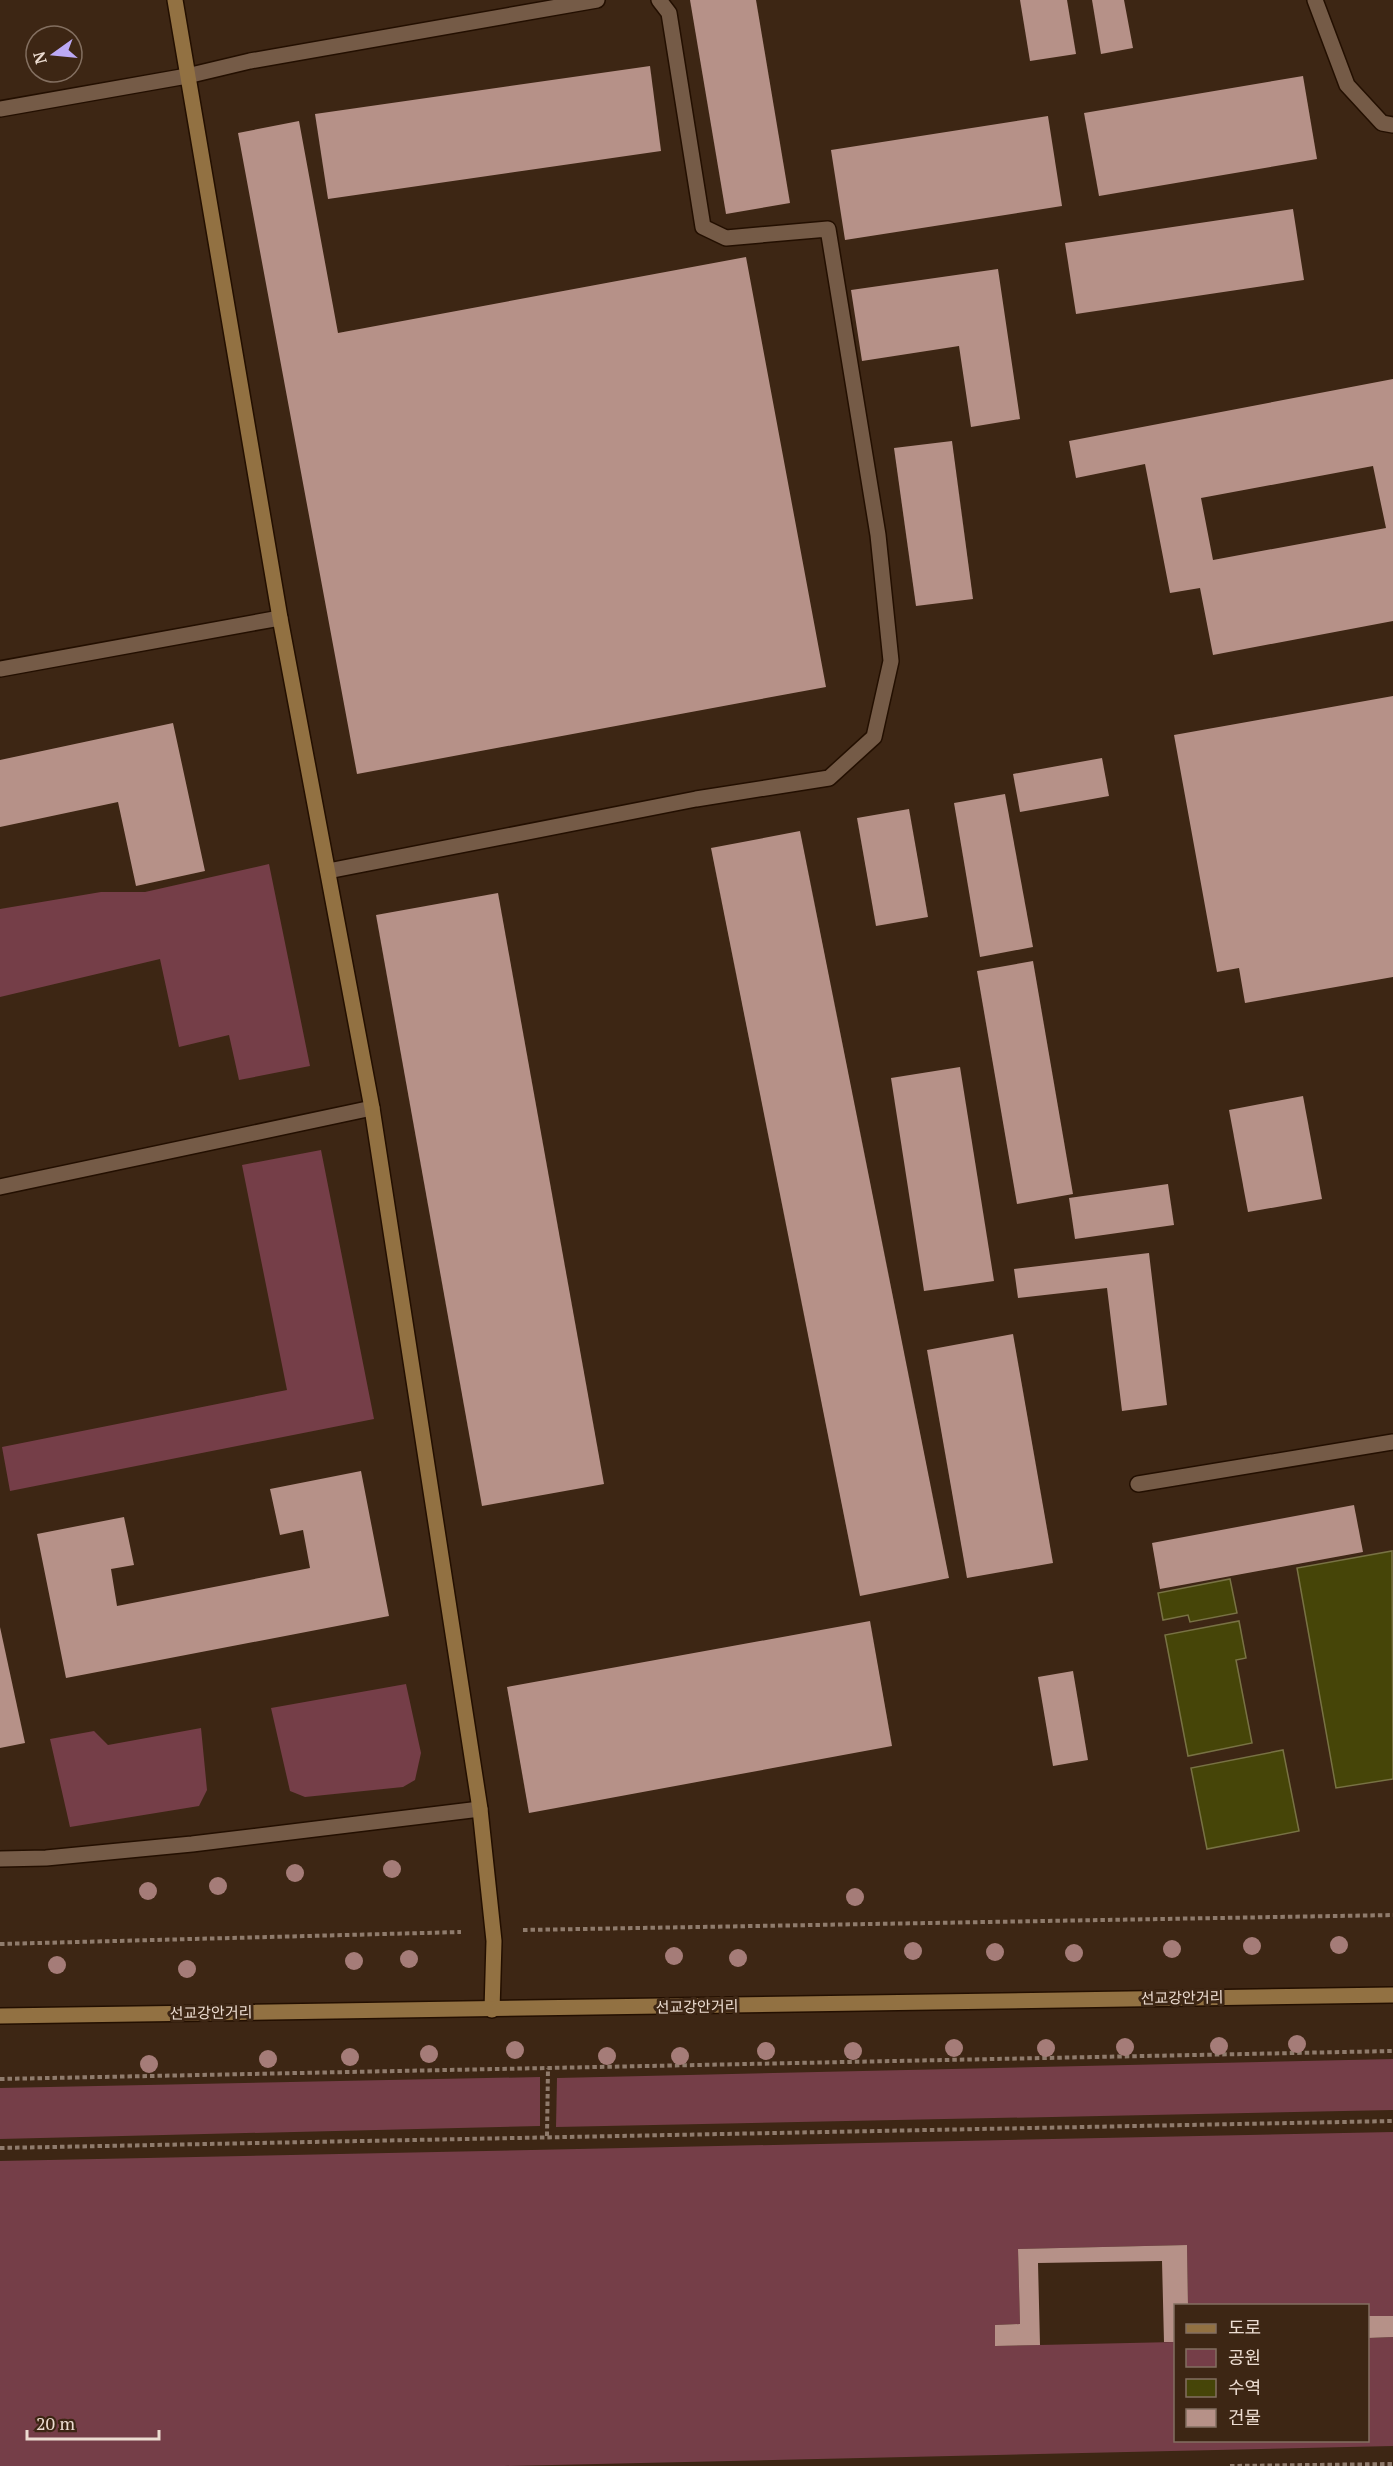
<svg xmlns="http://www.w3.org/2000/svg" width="1393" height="2466" font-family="'PT Serif','Noto Sans KR',serif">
<rect width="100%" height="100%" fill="#3d2614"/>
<g fill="#753e48">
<polygon points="269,864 310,1066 239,1080 229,1035 179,1047 160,959 0,997 0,909 101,892 145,892"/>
<polygon points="321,1150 374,1419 10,1491 2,1447 287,1390 242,1165"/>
<polygon points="406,1684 421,1753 415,1780 403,1787 305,1797 290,1791 271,1708"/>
<polygon points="201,1728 207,1790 199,1806 70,1827 50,1739 94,1731 108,1745"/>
<polygon points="1393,2059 1393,2110 556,2127 557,2078"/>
<polygon points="540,2077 540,2126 0,2139 0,2088"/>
<polygon points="1393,2132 1393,2316 1368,2316 1368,2306 1188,2305 1187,2245 1018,2249 1020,2324 995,2325 996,2346 1175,2342 1176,2440 1368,2440 1368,2338 1393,2337 1393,2446 504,2466 0,2466 0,2161"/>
</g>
<g fill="#464508" stroke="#787244" stroke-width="1.5">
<polygon points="1392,1551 1393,1779 1336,1788 1297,1568"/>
<polygon points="1230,1579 1237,1613 1190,1622 1188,1615 1163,1620 1158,1593"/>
<polygon points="1239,1621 1246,1658 1236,1660 1252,1743 1188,1756 1165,1635"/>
<polygon points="1283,1750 1299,1831 1207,1849 1191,1768"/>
</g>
<g fill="#b69188" fill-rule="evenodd">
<polygon points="690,0 756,0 790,203 726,214"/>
<polygon points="1020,0 1067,0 1076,54 1030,61"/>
<polygon points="1092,0 1124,0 1133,48 1101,54"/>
<polygon points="650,66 661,151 328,199 315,114"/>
<polygon points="1303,76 1317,159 1099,196 1084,113"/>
<polygon points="1048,116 1062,206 845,240 831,150"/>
<polygon points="299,121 338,333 746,257 826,687 357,774 238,133"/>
<polygon points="1293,209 1304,280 1076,314 1065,243"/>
<polygon points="998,269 1020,419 971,427 959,346 862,361 851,290"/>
<path d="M1393,379V621L1213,655L1200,588L1170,593L1145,464L1076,478L1069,441ZM1373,466L1386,528L1213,560L1201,498Z"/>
<polygon points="952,441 973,599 916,606 894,448"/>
<polygon points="1393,696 1393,977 1245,1003 1239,968 1217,972 1174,735"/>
<polygon points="173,723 205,871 136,886 118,802 0,827 0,760"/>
<polygon points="1102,758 1109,796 1020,812 1013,774"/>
<polygon points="1005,794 1033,947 980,957 954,803"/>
<polygon points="909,809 928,917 876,926 857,818"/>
<polygon points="800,831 949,1578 860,1596 711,848"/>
<polygon points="498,893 604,1484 482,1506 376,915"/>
<polygon points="1033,961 1073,1194 1017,1204 977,971"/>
<polygon points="960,1067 994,1281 924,1291 891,1078"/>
<polygon points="1303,1096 1322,1199 1248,1212 1229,1110"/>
<polygon points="1168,1184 1174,1225 1075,1239 1069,1198"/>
<polygon points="1149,1253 1167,1405 1122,1411 1107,1288 1018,1298 1014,1269"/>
<polygon points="1013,1334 1053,1563 967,1578 927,1350"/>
<polygon points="361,1471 389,1616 66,1678 37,1534 124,1517 134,1565 111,1569 117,1606 310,1568 303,1530 280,1535 270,1489"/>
<polygon points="1354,1505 1363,1552 1160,1589 1152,1543"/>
<polygon points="870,1621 892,1746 529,1813 507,1687"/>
<polygon points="0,1627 25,1743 0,1748"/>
<polygon points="1073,1671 1088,1760 1053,1766 1038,1677"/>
<polygon points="1187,2245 1188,2306 1176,2306 1176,2342 1164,2342 1162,2261 1038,2263 1040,2345 995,2346 995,2325 1020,2324 1018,2249"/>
<polygon points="1368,2316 1393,2316 1393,2337 1368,2338"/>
</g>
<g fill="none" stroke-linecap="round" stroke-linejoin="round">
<defs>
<g id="lane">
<polyline points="0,109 187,76 250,61 597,0"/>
<polyline points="328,871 696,799 829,778 874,737 891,661 878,535 828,229 726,238 703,227 669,13 659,0"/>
<polyline points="0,1187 372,1108"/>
<polyline points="0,1859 46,1858 192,1844 480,1809"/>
</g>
<g id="street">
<polyline points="1315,0 1347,85 1382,123 1393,125"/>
<polyline points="0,669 280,618"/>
<polyline points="1138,1484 1393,1442"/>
</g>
<g id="secondary">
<polyline points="175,0 280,618 372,1108 480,1809 494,1941 492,2010"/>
<polyline points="0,2016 1393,1995"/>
</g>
</defs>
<use href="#lane" stroke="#230f00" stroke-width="18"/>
<use href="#street" stroke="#230f00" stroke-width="18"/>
<use href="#secondary" stroke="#230f00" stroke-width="18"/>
<g stroke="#8f7b6c" stroke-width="4" stroke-dasharray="4.5 3" stroke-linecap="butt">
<polyline points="523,1930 1393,1915"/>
<polyline points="0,1944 461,1932"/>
<polyline points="0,2079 1393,2051"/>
<polyline points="547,2136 548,2068"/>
<polyline points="0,2148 1393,2121"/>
<polyline points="1230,2466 1393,2464"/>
</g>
<use href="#lane" stroke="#755b47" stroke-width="15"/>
<use href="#street" stroke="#755b47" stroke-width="15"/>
<use href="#secondary" stroke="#927142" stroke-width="15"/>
</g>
<g fill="#a57c78">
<circle cx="392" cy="1869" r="9"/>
<circle cx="295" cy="1873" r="9"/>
<circle cx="218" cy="1886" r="9"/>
<circle cx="148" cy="1891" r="9"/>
<circle cx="855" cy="1897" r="9"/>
<circle cx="1339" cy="1945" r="9"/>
<circle cx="1252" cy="1946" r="9"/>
<circle cx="1172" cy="1949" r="9"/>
<circle cx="913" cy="1951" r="9"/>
<circle cx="995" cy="1952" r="9"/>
<circle cx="1074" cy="1953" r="9"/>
<circle cx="674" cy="1956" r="9"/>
<circle cx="738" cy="1958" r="9"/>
<circle cx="409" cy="1959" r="9"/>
<circle cx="354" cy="1961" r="9"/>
<circle cx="57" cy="1965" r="9"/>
<circle cx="187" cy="1969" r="9"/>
<circle cx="1297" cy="2044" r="9"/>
<circle cx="1219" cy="2046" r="9"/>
<circle cx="1125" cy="2047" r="9"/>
<circle cx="954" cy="2048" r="9"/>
<circle cx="1046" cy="2048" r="9"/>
<circle cx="515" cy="2050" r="9"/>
<circle cx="766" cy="2051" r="9"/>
<circle cx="853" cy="2051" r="9"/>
<circle cx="429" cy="2054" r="9"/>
<circle cx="607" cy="2056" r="9"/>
<circle cx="680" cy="2056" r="9"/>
<circle cx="350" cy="2057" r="9"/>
<circle cx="268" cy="2059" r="9"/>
<circle cx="149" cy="2064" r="9"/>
</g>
<g text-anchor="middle" stroke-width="6" stroke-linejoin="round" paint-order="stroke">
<g font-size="15" fill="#ecdcd1" stroke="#3d2614">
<text transform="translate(1182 1998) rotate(-1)" y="5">선교강안거리</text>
<text transform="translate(697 2007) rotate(-1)" y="5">선교강안거리</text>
<text transform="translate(211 2013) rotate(-1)" y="5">선교강안거리</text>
</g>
</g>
<rect x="1174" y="2304" width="195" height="138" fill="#3d2614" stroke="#836f60" stroke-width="1.5"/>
<rect x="1186" y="2324" width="30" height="9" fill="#927142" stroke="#836f60" stroke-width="1.5"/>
<text x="1228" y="2334" font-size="18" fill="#ecdcd1">도로</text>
<rect x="1186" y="2349" width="30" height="18" fill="#753e48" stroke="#836f60" stroke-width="1.5"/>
<text x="1228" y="2364" font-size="18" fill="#ecdcd1">공원</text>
<rect x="1186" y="2379" width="30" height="18" fill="#464508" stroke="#836f60" stroke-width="1.5"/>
<text x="1228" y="2394" font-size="18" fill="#ecdcd1">수역</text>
<rect x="1186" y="2409" width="30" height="18" fill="#b69188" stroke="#836f60" stroke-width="1.5"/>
<text x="1228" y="2424" font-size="18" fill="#ecdcd1">건물</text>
<g transform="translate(54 54) rotate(255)"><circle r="28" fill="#3d2614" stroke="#836f60" stroke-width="1.5"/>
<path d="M0-4.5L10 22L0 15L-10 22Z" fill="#bca9f5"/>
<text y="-9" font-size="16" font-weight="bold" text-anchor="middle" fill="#ecdcd1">N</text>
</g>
<path d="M27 2430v9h132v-9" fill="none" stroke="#ecdcd1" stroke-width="3"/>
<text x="36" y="2430" font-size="18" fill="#ecdcd1" stroke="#3d2614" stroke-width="4.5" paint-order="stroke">20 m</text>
</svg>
